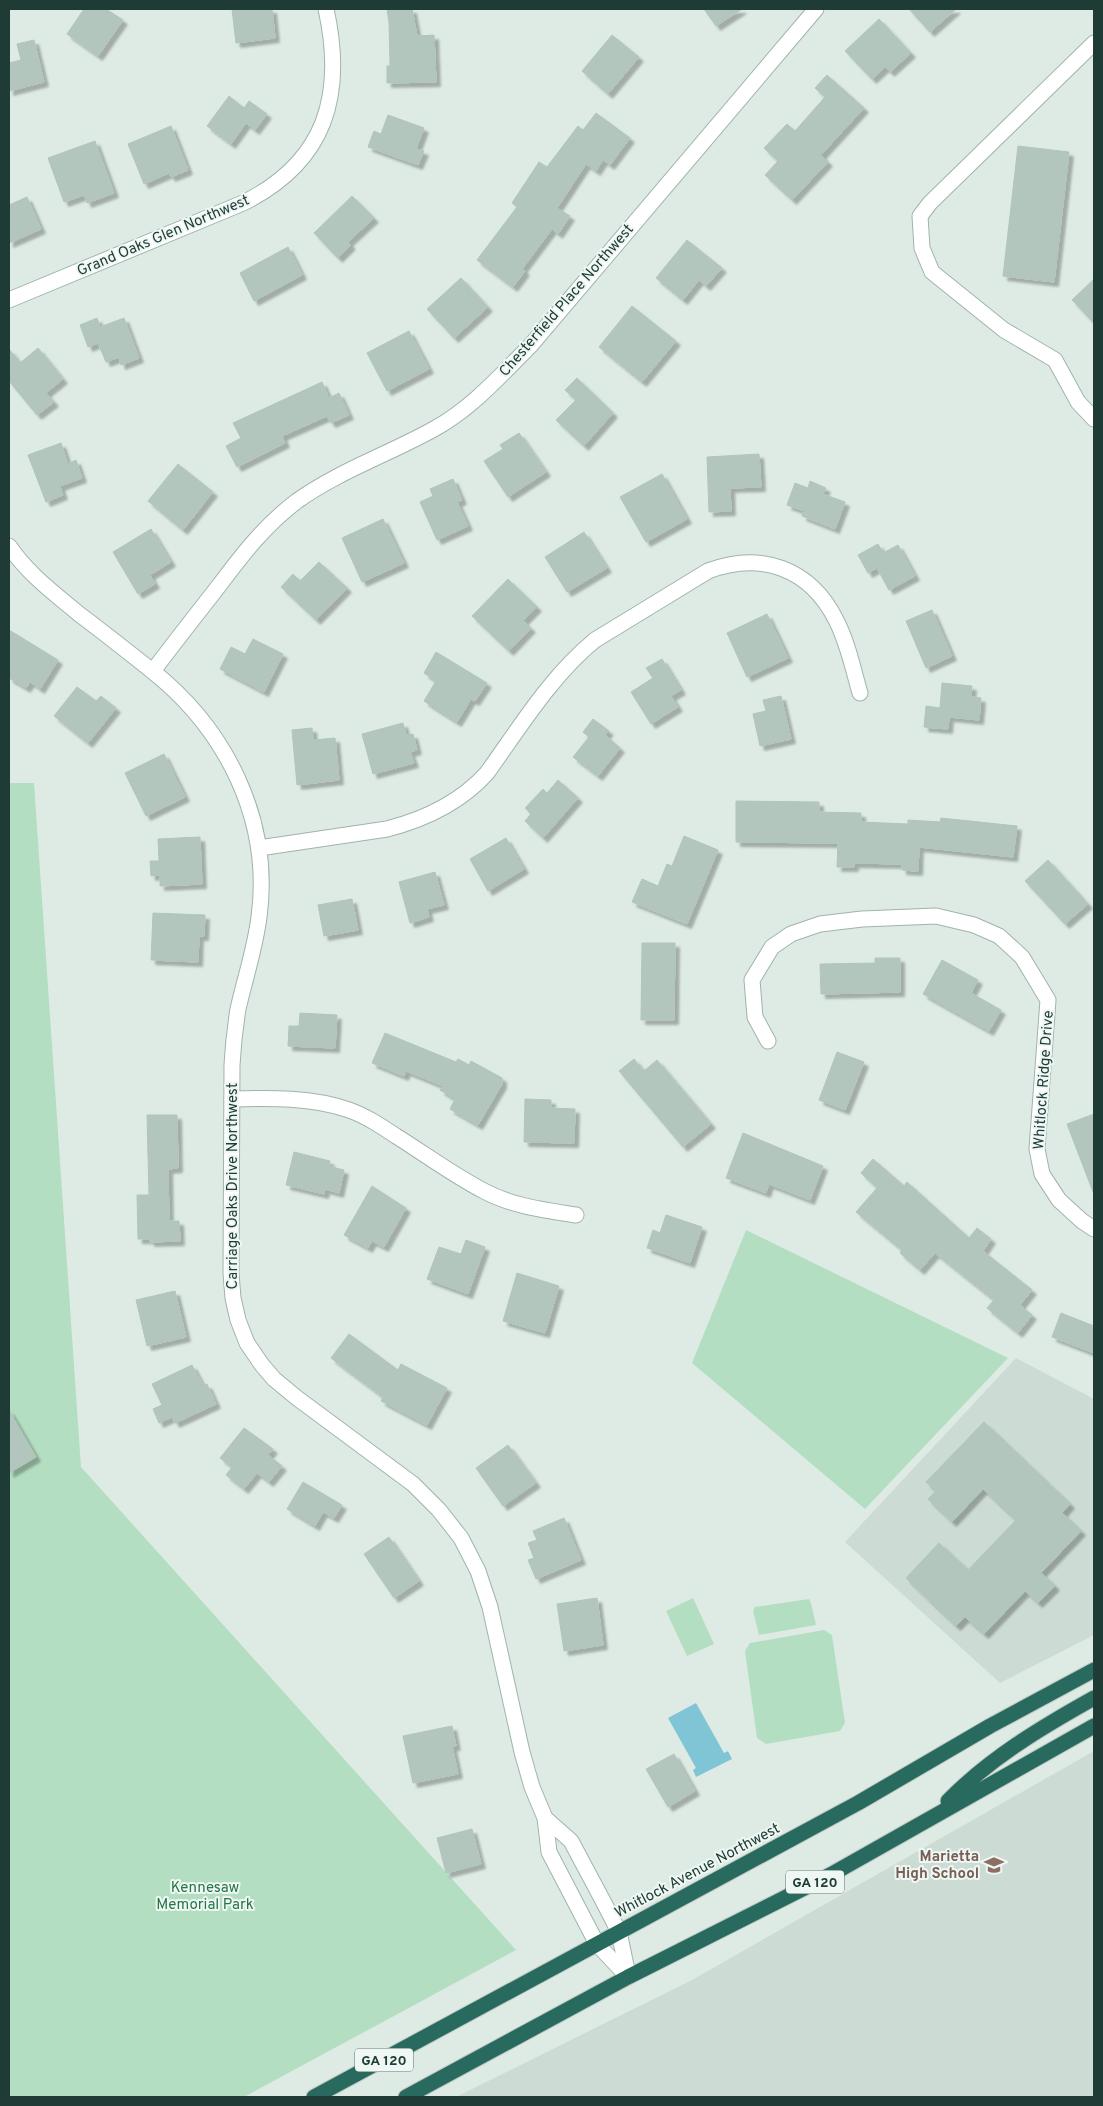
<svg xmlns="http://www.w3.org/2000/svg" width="1103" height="2106" font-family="Overpass,sans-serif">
<defs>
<filter id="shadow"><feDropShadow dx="4.5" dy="4.5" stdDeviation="1" flood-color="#0004"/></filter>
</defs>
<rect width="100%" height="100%" fill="#deebe5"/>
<g fill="#ccdbd4">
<polygon points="1016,1358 1094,1399 1094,1635 1000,1683 845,1542"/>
<polygon points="1094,1751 1094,2097 456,2097 692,1980"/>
</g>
<g fill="#b4dec1">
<polygon points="9,783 34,783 81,1467 516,1950 244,2097 9,2097"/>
<polygon points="746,1230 1008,1358 865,1509 692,1363"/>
<polygon points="693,1598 714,1644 687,1656 666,1611"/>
<polygon points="809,1599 811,1603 816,1625 759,1635 753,1611 755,1607"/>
<polygon points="824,1630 832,1635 845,1723 840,1731 766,1744 757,1738 745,1651 750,1643"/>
</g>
<polygon fill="#80c5d5" points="696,1703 724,1753 728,1751 732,1759 696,1777 693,1770 696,1768 668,1718"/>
<g fill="#b3c6be" stroke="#b0c5bd" filter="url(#shadow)">
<polygon points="84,9 106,9 123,20 98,56 67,34"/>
<polygon points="232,9 272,9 275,38 236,43"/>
<polygon points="387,9 412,9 417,36 434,35 436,82 387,83 387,66 390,66 389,22"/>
<polygon points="704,9 742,9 716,26"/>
<polygon points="909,9 956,9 930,32"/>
<polygon points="879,19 911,53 890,72 885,67 872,79 845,51"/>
<polygon points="612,35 639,57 608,94 582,71"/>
<polygon points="34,40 44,82 9,91 9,63 21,60 17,44"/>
<polygon points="827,75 864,108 821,155 828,162 792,200 765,175 778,161 764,148 787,124 795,131 825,97 815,88"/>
<polygon points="229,96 244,108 249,101 267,114 255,130 246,123 231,144 207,126"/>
<polygon points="596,113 630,138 610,165 603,160 596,171 586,164 557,208 570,216 558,234 552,229 522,269 525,271 513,287 477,260 517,207 512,203 539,162 547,167 578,126 583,130"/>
<polygon points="388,115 424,128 416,149 424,151 418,165 368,147 374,131 381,134"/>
<polygon points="171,126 188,170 171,177 169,173 144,184 128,144"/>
<polygon points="95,141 114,193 87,203 84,195 64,202 48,158"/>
<polygon points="1018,146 1069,152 1054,282 1003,276"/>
<polygon points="352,196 374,218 348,242 351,245 338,258 314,233"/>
<polygon points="27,197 41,229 9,243 9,205"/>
<polygon points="687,240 722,268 706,286 699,280 683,300 656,278"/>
<polygon points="288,247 302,275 254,301 240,273"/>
<polygon points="461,278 488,307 454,338 427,309"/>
<polygon points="1094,279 1094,323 1072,300"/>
<polygon points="632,306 676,341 642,382 599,347"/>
<polygon points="97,318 100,327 124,318 139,358 121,365 119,357 106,362 98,343 88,347 80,325"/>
<polygon points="409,331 429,369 387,391 367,353"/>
<polygon points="38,348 63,379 46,393 54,402 37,415 9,381 9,349 20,363"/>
<polygon points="577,378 613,413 584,446 556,420 576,400 565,390"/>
<polygon points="322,382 329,398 339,393 349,415 331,423 327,416 282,436 285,443 237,467 226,446 241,438 233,423"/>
<polygon points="519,433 546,472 508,497 484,461 503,449 500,445"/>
<polygon points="61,443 68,464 76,460 82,478 60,486 63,495 46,502 28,455"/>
<polygon points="759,454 761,487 730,488 731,511 709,512 707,457"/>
<polygon points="178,464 213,492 183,530 148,501"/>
<polygon points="662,474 687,519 646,542 620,497"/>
<polygon points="453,479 462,500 457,502 468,526 437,540 420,502 433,496 430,489"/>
<polygon points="810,481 826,488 823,494 845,502 835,529 802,516 804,511 787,505 795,483 808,488"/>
<polygon points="383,519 404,563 362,582 342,538"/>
<polygon points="151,529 171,562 150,575 155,584 138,594 113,552"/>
<polygon points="584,532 607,568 567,592 545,557"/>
<polygon points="878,544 883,553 898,545 915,576 889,590 877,568 868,573 858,555"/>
<polygon points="319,562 347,588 316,620 281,587 293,574 300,581"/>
<polygon points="508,579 537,607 523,621 531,628 509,651 472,616"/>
<polygon points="932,610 952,656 926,668 906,621"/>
<polygon points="767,614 788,658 747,677 727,633"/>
<polygon points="9,630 58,660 40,689 30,682 26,688 9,678"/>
<polygon points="253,639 283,654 264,692 220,669 231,647 245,654"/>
<polygon points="436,652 487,683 475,701 471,699 457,722 424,701 436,681 424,673"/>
<polygon points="662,659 681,690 671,696 678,707 651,724 631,692 653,678 646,668"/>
<polygon points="942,683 972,686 971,697 981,698 979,720 949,717 948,729 924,727 926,706 940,708"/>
<polygon points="77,687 96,701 101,696 116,708 88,743 54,716"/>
<polygon points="781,696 791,739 760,746 753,714 766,711 763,700"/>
<polygon points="593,719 609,731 605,735 620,748 598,776 573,757 589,737 583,732"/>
<polygon points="403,723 406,735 413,734 417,750 410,752 414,763 373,774 362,734"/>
<polygon points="312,728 313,740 335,738 339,780 297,785 292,730"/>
<polygon points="164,754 185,797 146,816 125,773"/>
<polygon points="558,780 578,798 543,838 525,821 531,814 525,808 543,789 547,793"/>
<polygon points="736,801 819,802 819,812 861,813 861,822 908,824 908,820 940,822 941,818 1017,826 1013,857 919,847 918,871 902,870 902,864 854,863 854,867 837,867 838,843 736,842"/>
<polygon points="684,836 718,850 687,924 632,902 642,879 658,886 667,864 672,866"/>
<polygon points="200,837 202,884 160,886 160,875 151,876 150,861 159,861 158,839"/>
<polygon points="506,838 524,869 488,891 470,859"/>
<polygon points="1048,860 1088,904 1065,924 1025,881"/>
<polygon points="435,872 444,905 427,909 429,917 410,923 399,882"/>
<polygon points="352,899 358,930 324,936 318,905"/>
<polygon points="153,913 205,915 204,936 199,936 198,962 151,960"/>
<polygon points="642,943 675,943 674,1020 641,1020"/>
<polygon points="875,958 900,958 900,992 821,994 820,964 875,963"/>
<polygon points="942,960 978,980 971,993 1001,1010 989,1031 923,994"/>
<polygon points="300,1013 337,1015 335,1048 288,1046 289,1026 299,1026"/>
<polygon points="385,1033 456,1062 458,1059 469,1065 471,1061 502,1078 502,1084 478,1125 450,1109 455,1099 440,1090 443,1086 406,1071 404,1076 372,1063"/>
<polygon points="837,1052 864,1062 845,1110 819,1100"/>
<polygon points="634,1059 644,1071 657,1060 711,1124 683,1147 619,1071"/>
<polygon points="525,1099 551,1100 551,1108 575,1109 574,1143 524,1142"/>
<polygon points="1094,1114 1094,1192 1093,1192 1067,1124"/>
<polygon points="147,1115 177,1115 178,1168 168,1169 169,1221 179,1221 180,1241 150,1242 150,1239 138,1239 137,1195 149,1195"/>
<polygon points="743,1133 823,1166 810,1200 769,1184 766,1193 726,1178"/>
<polygon points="294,1152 330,1161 328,1166 344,1170 339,1193 325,1189 324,1194 286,1185"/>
<polygon points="873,1159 904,1186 907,1182 969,1238 977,1228 991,1239 983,1251 1032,1290 1020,1305 1032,1315 1018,1333 987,1308 994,1300 935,1253 920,1270 900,1253 902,1250 856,1212 877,1188 861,1173"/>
<polygon points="372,1186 406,1208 384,1247 372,1241 368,1248 344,1235"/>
<polygon points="666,1215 702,1227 690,1263 647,1248 653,1230 660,1233"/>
<polygon points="466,1240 485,1247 468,1294 427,1279 439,1247 461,1254"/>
<polygon points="517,1273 559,1286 545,1333 503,1321"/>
<polygon points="175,1291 186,1337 147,1346 136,1300"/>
<polygon points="1061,1313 1094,1326 1094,1353 1052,1337"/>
<polygon points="349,1334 398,1370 401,1364 447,1388 427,1425 381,1401 383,1397 331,1358"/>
<polygon points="192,1365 203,1386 207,1384 216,1404 175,1423 172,1417 159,1423 153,1409 162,1405 152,1384"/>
<polygon points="9,1410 36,1457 9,1473"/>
<polygon points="984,1422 1070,1504 1062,1513 1081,1531 1041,1573 1055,1586 1038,1603 1025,1591 984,1634 965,1617 956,1626 906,1578 939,1543 968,1570 1016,1520 983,1489 952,1522 928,1499 936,1491 926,1482"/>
<polygon points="244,1428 273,1449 268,1455 282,1466 269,1482 257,1473 244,1489 226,1475 232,1467 220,1458"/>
<polygon points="508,1445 536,1483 503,1506 476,1468"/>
<polygon points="303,1482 342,1505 334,1518 323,1512 315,1526 287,1509"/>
<polygon points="564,1518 581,1560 536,1579 528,1560 534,1558 528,1543 537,1540 533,1531"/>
<polygon points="389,1537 419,1581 394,1598 364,1554"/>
<polygon points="597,1598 603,1645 564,1651 557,1604"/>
<polygon points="452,1726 456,1746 452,1746 458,1774 413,1783 403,1736"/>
<polygon points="674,1754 695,1791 668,1807 646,1769"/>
<polygon points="472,1829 481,1864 446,1873 437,1838"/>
</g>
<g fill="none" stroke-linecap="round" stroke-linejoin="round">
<defs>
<g id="street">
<polyline points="1094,43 930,203 920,216 922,248 932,272 1004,330 1055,360 1078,402 1094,419"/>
<path d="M9,300L243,203C326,162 345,95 326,9"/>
<path d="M9,546C28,574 54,593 79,614C103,632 127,651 151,670C226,729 272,820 259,917C255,949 245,978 238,1009C235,1028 233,1046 232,1065L231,1273L233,1298L238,1320L247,1343L262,1365L274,1379L297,1398L413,1484L439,1510L461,1538L478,1571L490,1607L522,1752L532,1787L545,1818L549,1852L597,1944L628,1977"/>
<path d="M153,671C174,643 196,615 218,587C241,556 265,525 297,501C339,471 389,454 434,429C472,408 501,375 531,345L816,9"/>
<path d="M259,848L387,829C426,819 460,803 487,773C520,727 551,676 595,640L708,571C761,551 810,568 836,620C848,643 853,669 860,693"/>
<polyline points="768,1041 755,1017 752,980 772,947 791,934 820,924 862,919 936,916 974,925 999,936 1022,957 1048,1000 1037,1149 1042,1174 1059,1200 1082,1221 1094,1229"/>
<path d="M232,1099C271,1098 312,1097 349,1110C366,1116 381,1126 396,1136C425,1154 453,1175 484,1191C512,1206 544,1210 576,1215"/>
<polyline points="545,1818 571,1841 603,1901 619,1932 628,1975"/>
</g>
<g id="highway">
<path d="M948,1801C990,1758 1042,1727 1094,1698"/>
<polyline points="314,2097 858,1803 990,1726 1094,1670"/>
<polyline points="406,2097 628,1977 832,1874 1094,1726"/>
</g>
</defs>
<use href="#street" stroke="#a1b3ad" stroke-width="17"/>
<use href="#highway" stroke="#c0c8c6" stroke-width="17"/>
<use href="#street" stroke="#fff" stroke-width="15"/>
<use href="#highway" stroke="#286a5e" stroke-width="15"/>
</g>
<defs>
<symbol id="school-bare" viewBox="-9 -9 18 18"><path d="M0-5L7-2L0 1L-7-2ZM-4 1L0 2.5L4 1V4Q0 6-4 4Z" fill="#8d6e63" stroke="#eef7f3" stroke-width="2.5" paint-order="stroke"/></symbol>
</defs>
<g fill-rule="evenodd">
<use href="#school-bare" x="980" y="1851" width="28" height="28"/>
</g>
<g text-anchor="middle" stroke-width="4" stroke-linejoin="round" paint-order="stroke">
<g fill="#eef7f3" stroke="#5c736e" stroke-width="1">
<rect x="786" y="1870.5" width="58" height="23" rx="4"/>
<rect x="355" y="2048.5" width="58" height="23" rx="4"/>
</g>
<g font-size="14" font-weight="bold" fill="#1e3b35">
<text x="815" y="1887">GA 120</text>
<text x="384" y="2065">GA 120</text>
</g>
<g font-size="15" fill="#1e3b35" stroke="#eef7f3">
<text transform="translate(163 235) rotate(-23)" y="5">Grand Oaks Glen Northwest</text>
<text transform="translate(566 300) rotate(-49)" y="5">Chesterfield Place Northwest</text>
<text transform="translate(1043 1080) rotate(-86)" y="5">Whitlock Ridge Drive</text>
<text transform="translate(232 1186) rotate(-90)" y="5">Carriage Oaks Drive Northwest</text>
<text transform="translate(697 1870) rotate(-28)" y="5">Whitlock Avenue Northwest</text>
</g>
<g font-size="15" font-weight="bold" fill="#785e54" stroke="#eef7f3" text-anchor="end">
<text x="979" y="1861">Marietta<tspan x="979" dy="17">High School</tspan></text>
</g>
<g font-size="15" fill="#257547" stroke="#eef7f3">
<text x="205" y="1892">Kennesaw<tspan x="205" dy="17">Memorial Park</tspan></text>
</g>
</g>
<rect width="1103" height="2106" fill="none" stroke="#1e3b35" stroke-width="20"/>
</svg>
